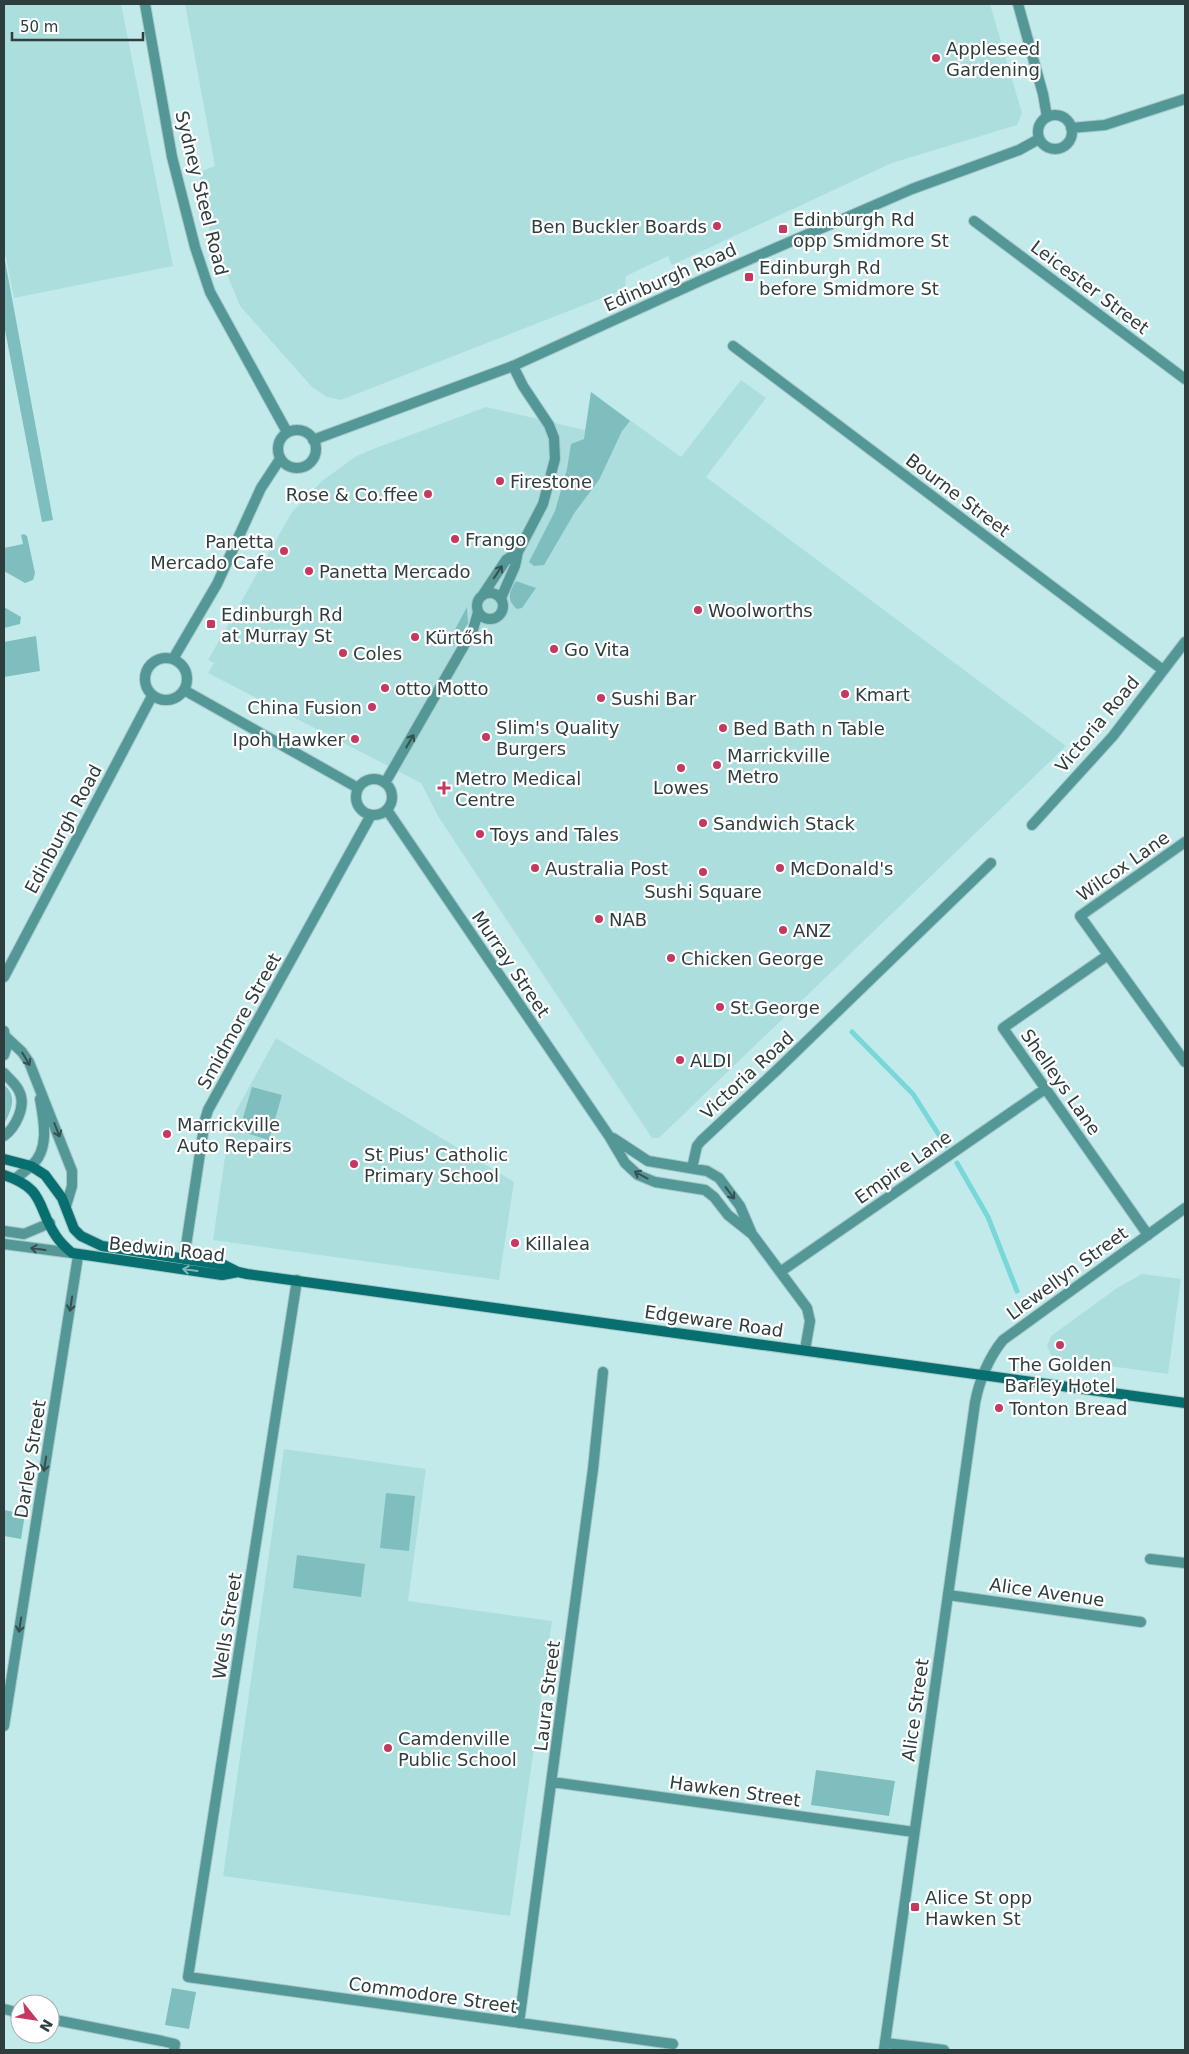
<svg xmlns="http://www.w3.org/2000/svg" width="1189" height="2054" font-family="'DejaVu Sans',sans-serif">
  <rect width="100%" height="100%" fill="#c3eaea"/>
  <path fill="#addede" d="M4,4H121L173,266L14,298L4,248Z
    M185,4H990L1022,113L1017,125L892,163L672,265L668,256L626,276L625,289L341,400L327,397L312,387L240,306L210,233L199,172L215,166Z
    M741,380L766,398L706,477L1066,746L659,1138H652L490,895L438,816L421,783L208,673L214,663L208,660L292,512L322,481L355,457L373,449L486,407L585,430L591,392L681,457Z
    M276,1038L514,1182L499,1280L213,1240L230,1122Z
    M1142,1274L1181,1279L1168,1374L1058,1359L1051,1355L1047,1346L1051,1336L1117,1288Z
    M284,1449L426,1469L408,1601L552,1621L510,1916L223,1876Z"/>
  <path fill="#7fbebf" d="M4,255L53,520L42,522L4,325Z
    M591,392L630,421L622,431L599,480L575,512L544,565L534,566L529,562L555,511L567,469L571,444L584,439Z
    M24,534L27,536L35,573L33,580L25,583L4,571V548L23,544L21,535Z
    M516,581L536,588L522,608L517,609C506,600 509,592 516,581Z
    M4,607L21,617L20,624L4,628Z
    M467,607L468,623L456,645L451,643L456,635L453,633Z
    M36,636L40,671L4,677V642Z
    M4,1085C18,1096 11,1111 4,1124Z
    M252,1087L282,1095L269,1140L239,1131Z
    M386,1493L415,1496L409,1551L380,1548Z
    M4,1510L25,1514L21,1539L4,1536Z
    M297,1555L365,1564L361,1597L293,1588Z
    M816,1770L895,1781L889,1816L811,1805Z
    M172,1988L196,1992L189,2029L165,2025Z"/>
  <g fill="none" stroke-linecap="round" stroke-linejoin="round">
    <path stroke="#78d7d8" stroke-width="5" d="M852,1032L913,1094L946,1146
      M957,1163L988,1217L1017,1291"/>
    <g stroke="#a5c7c7" stroke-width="12">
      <path id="minor" d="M145,4L172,157L195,247L210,292L287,432
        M1018,4L1043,94L1047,117
        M974,221L1185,379
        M733,346L1163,670
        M477 606a13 13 0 1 1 26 0a13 13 0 1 1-26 0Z
        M482,596L506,560L518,552
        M501,598L515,566L518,552L543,504L555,459L554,438L549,425L523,386L513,366
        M184,690L358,788
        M356 797a18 18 0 1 1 36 0a18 18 0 1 1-36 0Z
        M385,783L473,630L478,612
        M387,810L609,1136L625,1163L638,1175L655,1182L705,1190L714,1197L728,1215L752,1234
        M1032,825L1113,736L1185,642
        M1185,842L1080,916L1185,1062
        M1108,955L1003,1028L1148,1235
        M613,1138L648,1161L707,1171L719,1178L740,1206L752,1234L807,1308L810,1321L805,1350
        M692,1168L697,1146L701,1141L778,1069L991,863
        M15,1179L31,1166
        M4,1231L24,1234L50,1223
        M4,1244L72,1253
        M184,1259L205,1120L208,1110L371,815
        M780,1272L1045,1089
        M297,1280L188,1977L673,2044
        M1150,1559L1185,1563
        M948,1595L1141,1622
        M4,1726L78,1256
        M552,1782L914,1832
        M4,2009L20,2013
        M50,2019L162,2041L175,2044L174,2050
        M519,2023L593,1469L603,1372
        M885,2043L944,2050"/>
    </g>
    <g stroke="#a5c7c7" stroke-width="12">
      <path id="tertiary" d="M1038 132a17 17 0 1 1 34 0a17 17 0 1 1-34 0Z
        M1071,128L1105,125L1185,99
        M278 449a19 19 0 1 1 38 0a19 19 0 1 1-38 0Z
        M313,440L513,366L702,280L912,189L1019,150L1039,139
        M145 679a21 21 0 1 1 42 0a21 21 0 1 1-42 0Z
        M173,659L217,584L261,488L280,459
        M4,977L152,696
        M4,1031L7,1046L4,1055
        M7,1038L22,1052L29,1062L72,1171V1186L66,1206
        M4,1073C9,1079 16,1084 19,1091C27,1106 15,1128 4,1136
        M31,1166C50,1150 44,1121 40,1099
        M884,2050L975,1403C979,1381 989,1357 1003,1340L1185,1208"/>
    </g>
    <g stroke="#a5c7c7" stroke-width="12">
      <path id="secondary" d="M4,1159L31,1166L45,1175L62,1198L74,1229L81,1236L102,1246L224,1265L238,1272L247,1274L1185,1403
        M4,1175C46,1189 36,1206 56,1236C60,1242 66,1248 72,1253L222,1275L238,1272"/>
    </g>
    <use href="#minor" stroke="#549797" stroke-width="10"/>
    <use href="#tertiary" stroke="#549797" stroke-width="10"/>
    <use href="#secondary" stroke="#076f70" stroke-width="10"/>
  </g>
  <defs><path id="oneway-shaft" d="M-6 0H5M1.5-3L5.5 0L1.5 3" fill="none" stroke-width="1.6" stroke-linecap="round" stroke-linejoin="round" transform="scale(1.25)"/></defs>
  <g stroke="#364f4f">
    <use href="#oneway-shaft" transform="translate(498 572) rotate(-56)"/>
    <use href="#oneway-shaft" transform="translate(410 741) rotate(-60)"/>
    <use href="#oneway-shaft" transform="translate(26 1059) rotate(59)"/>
    <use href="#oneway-shaft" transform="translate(57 1130) rotate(69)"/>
    <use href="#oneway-shaft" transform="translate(641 1175) rotate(-152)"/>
    <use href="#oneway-shaft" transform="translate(730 1193) rotate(53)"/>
    <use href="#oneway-shaft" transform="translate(38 1249) rotate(-172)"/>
    <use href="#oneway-shaft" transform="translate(71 1304) rotate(99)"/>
    <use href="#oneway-shaft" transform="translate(45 1464) rotate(99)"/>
    <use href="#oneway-shaft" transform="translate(20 1625) rotate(99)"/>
  </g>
  <use stroke="#83b7b8" href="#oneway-shaft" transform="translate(190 1270) rotate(-172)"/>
  <g fill="#c63860" stroke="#fff" stroke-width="2">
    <circle cx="936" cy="58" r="5"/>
    <circle cx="717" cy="226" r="5"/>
    <rect x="778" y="224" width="10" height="10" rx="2.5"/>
    <rect x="744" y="272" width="10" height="10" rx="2.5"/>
    <circle cx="500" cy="481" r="5"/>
    <circle cx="428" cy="494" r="5"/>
    <circle cx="455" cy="539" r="5"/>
    <circle cx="284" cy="551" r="5"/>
    <circle cx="309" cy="571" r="5"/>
    <circle cx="698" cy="610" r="5"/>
    <rect x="206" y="619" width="10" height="10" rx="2.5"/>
    <circle cx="415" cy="637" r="5"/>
    <circle cx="554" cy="649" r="5"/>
    <circle cx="343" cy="653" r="5"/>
    <circle cx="385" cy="688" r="5"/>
    <circle cx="845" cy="694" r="5"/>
    <circle cx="601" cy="698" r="5"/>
    <circle cx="372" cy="707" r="5"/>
    <circle cx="723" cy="728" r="5"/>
    <circle cx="486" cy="737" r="5"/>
    <circle cx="355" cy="739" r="5"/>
    <circle cx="717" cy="765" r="5"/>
    <circle cx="681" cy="768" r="5"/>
    <path d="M441.5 780.5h5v5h5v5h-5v5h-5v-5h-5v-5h5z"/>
    <circle cx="703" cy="823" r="5"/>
    <circle cx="480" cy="834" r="5"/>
    <circle cx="535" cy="868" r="5"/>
    <circle cx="780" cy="868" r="5"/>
    <circle cx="703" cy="872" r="5"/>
    <circle cx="599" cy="919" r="5"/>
    <circle cx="783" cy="930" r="5"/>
    <circle cx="671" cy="958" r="5"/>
    <circle cx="720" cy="1007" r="5"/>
    <circle cx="680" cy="1060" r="5"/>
    <circle cx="167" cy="1134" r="5"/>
    <circle cx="354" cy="1164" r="5"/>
    <circle cx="515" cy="1243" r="5"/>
    <circle cx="1060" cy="1345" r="5"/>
    <circle cx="999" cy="1408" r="5"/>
    <circle cx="388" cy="1748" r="5"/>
    <rect x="910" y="1902" width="10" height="10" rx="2.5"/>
  </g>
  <g text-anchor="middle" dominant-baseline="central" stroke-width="4.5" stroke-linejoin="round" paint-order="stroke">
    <g font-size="18" fill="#2e3d3d" stroke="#fff" text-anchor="start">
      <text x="946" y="48">Appleseed<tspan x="946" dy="21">Gardening</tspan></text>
      <text x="793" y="219">Edinburgh Rd<tspan x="793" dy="21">opp Smidmore St</tspan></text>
      <text x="707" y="226" text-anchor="end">Ben Buckler Boards</text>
      <text x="759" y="267">Edinburgh Rd<tspan x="759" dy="21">before Smidmore St</tspan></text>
      <text x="510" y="481">Firestone</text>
      <text x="418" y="494" text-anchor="end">Rose &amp; Co.ffee</text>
      <text x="465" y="539">Frango</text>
      <text x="274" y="541" text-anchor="end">Panetta<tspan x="274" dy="21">Mercado Cafe</tspan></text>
      <text x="319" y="571">Panetta Mercado</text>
      <text x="708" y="610">Woolworths</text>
      <text x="221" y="614">Edinburgh Rd<tspan x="221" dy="21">at Murray St</tspan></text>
      <text x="425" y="637">Kürtősh</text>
      <text x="564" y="649">Go Vita</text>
      <text x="353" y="653">Coles</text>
      <text x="395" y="688">otto Motto</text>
      <text x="855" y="694">Kmart</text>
      <text x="611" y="698">Sushi Bar</text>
      <text x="362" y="707" text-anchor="end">China Fusion</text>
      <text x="496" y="727">Slim's Quality<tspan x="496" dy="21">Burgers</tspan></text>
      <text x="733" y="728">Bed Bath n Table</text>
      <text x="345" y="739" text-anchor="end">Ipoh Hawker</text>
      <text x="727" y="755">Marrickville<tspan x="727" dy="21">Metro</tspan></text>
      <text x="455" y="778">Metro Medical<tspan x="455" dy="21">Centre</tspan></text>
      <text x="681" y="787" text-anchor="middle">Lowes</text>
      <text x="713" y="823">Sandwich Stack</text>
      <text x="490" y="834">Toys and Tales</text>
      <text x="545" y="868">Australia Post</text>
      <text x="790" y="868">McDonald's</text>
      <text x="703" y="891" text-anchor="middle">Sushi Square</text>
      <text x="609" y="919">NAB</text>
      <text x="793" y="930">ANZ</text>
      <text x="681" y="958">Chicken George</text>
      <text x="730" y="1007">St.George</text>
      <text x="690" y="1060">ALDI</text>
      <text x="177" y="1124">Marrickville<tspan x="177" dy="21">Auto Repairs</tspan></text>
      <text x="364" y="1154">St Pius' Catholic<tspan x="364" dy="21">Primary School</tspan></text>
      <text x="525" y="1243">Killalea</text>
      <text x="1060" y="1364" text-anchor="middle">The Golden<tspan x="1060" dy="21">Barley Hotel</tspan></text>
      <text x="1009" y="1408">Tonton Bread</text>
      <text x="398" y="1738">Camdenville<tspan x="398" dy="21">Public School</tspan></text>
      <text x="925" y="1897">Alice St opp<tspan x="925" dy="21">Hawken St</tspan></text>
    </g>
    <g font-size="18" fill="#2e3d3d" stroke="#fff">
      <text transform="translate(202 193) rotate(76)">Sydney Steel Road</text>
      <text transform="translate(670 277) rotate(-24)">Edinburgh Road</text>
      <text transform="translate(1090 287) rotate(37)">Leicester Street</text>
      <text transform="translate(958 495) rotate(37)">Bourne Street</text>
      <text transform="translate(1097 724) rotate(-50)">Victoria Road</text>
      <text transform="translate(63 829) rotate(-62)">Edinburgh Road</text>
      <text transform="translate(1123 866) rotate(-35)">Wilcox Lane</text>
      <text transform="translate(511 964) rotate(56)">Murray Street</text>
      <text transform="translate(239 1021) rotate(-61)">Smidmore Street</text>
      <text transform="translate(747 1075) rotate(-43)">Victoria Road</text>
      <text transform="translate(1061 1082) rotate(55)">Shelleys Lane</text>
      <text transform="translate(903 1167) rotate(-35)">Empire Lane</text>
      <text transform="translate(167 1249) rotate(6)">Bedwin Road</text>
      <text transform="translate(1067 1273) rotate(-36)">Llewellyn Street</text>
      <text transform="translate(714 1321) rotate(8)">Edgeware Road</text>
      <text transform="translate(30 1459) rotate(-81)">Darley Street</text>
      <text transform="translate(1047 1592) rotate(8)">Alice Avenue</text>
      <text transform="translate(227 1626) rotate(-81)">Wells Street</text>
      <text transform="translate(547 1696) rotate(-83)">Laura Street</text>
      <text transform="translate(915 1710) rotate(-82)">Alice Street</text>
      <text transform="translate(735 1791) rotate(8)">Hawken Street</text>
      <text transform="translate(433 1995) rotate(8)">Commodore Street</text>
    </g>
  </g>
  <rect width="1189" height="2054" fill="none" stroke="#2e3d3d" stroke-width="10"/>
  <g transform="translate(35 2019) rotate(120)"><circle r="24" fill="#ffffff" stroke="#abb1b1"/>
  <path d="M0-4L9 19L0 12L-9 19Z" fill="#c63860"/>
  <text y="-8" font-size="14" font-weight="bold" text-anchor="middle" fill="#2e3d3d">N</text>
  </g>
  <path d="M12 32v8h131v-8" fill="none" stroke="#2e3d3d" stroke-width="2.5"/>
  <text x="20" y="32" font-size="15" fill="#2e3d3d" stroke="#ffffff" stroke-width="4" paint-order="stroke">50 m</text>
</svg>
